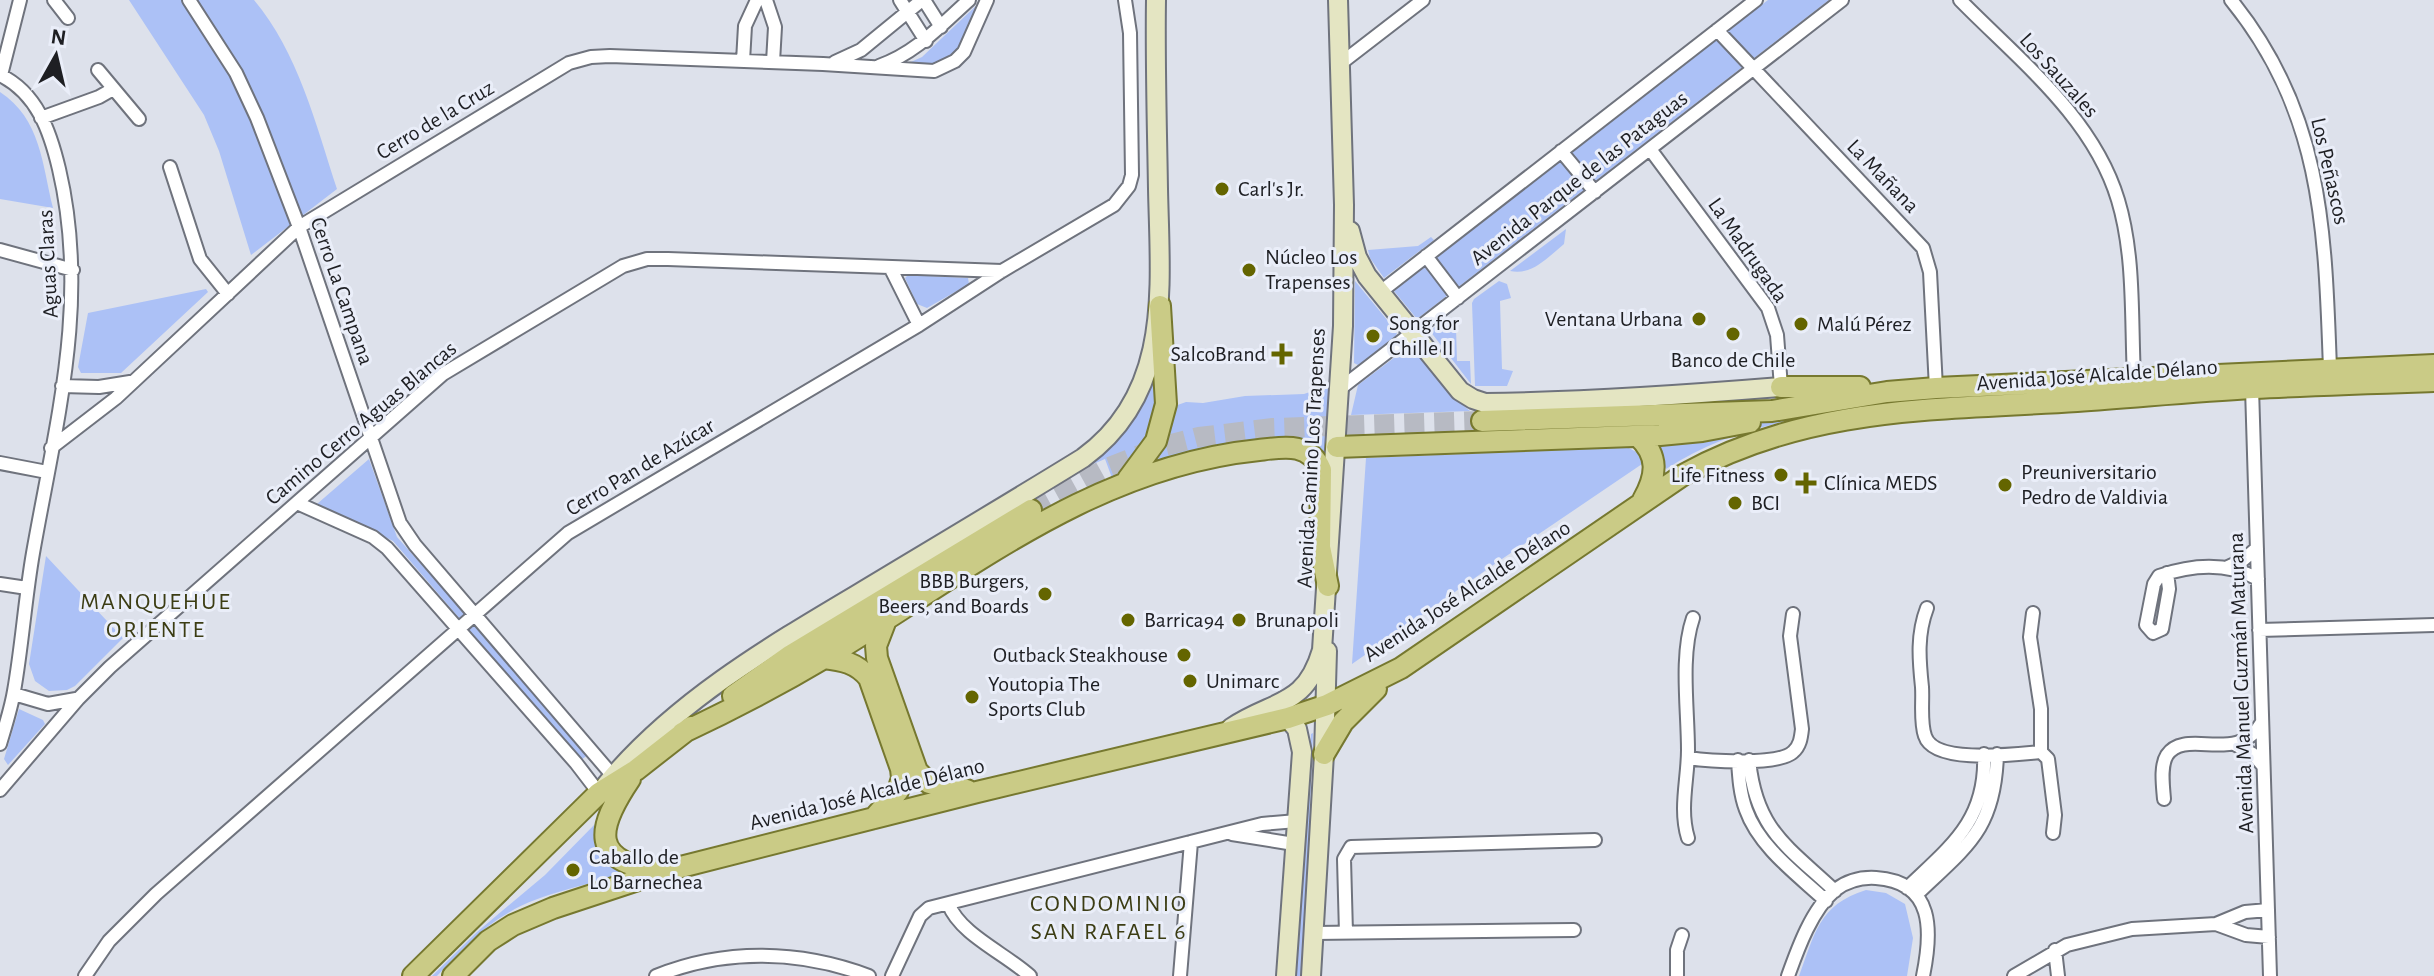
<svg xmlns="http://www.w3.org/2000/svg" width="2434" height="976" font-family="'Alegreya Sans',sans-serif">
  <rect width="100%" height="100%" fill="#dde1eb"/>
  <path fill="#acc1f6" d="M129,0H254C298,52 316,125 337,189L251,255L219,151L204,115Z
    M1768,0H1829L1417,319L1394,291Z
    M980,2L970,31L952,60L927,69L902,66L922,57Z
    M0,92C41,119 42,164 53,208L0,199Z
    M1566,229L1564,244C1548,257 1532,276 1510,271Z
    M1431,237L1434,240L1384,278L1370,258L1368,250L1418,246Z
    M908,275L968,278L969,284L927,308L917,304L905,278Z
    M1355,281L1397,332L1396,336L1360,366L1354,363Z
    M1499,281L1507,284L1511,298L1500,301L1502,369L1513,371L1507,386H1475L1472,303L1474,299Z
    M206,289L208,292L121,373H81L78,367L88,313Z
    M1441,322H1447L1456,328L1457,361H1470L1471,384L1430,331Z
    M1411,347L1451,395L1470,411L1351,415L1358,385L1407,348Z
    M1159,376L1155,430L1128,468L1112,478L1105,459L1084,468C1114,441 1137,416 1153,379Z
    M1330,385L1326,450L1323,456L1148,466L1172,407L1186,402L1203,403L1245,396L1304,394Z
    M2128,390C2043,394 1958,396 1873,407C1799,417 1729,428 1666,469L1652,440L1718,433L1764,420L1913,398Z
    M1627,447L1642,455L1645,462L1499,561L1352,664L1366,458Z
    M369,459L397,537L589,754L581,760L393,541L317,504Z
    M46,556L123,638L75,686L67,690L49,691L35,681L29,664Z
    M19,709L43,720L45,724L8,765L4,759Z
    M1313,733L1310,810L1313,831L1303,976H1295L1311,734Z
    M596,823H599L626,871C588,887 544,891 508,913C480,929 459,953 437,976H432L477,932L545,875Z
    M1866,890L1886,893L1905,904L1913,938L1907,976H1799C1815,934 1818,905 1866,890Z"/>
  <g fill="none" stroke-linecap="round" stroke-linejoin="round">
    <path stroke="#b7bac3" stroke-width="20" stroke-dasharray="20 10" stroke-linecap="butt" d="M1031,510L1107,468L1160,447L1199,437L1273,428L1482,421"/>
    <g stroke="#6f737d" stroke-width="16">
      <path id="street" d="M54,0L68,18
        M189,0L236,73L257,118L299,227L400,523L415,545L613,776
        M766,0L775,27L773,62
        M900,0L926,41
        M924,0L941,27
        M1960,0C2019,60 2093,117 2118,200C2135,256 2131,319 2134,377
        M2231,0C2323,113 2325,231 2330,369
        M1717,30L1923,248L1930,272L1936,388
        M743,61L745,26L757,0
        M835,62L861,50L922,0
        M1340,64L1423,0
        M879,66C916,53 940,26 969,0
        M98,70L139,119
        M0,75C37,93 50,131 59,169C90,301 56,422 33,553C25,599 22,646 14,691C11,709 5,727 0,744
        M1,75L20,0
        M41,118L99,97L113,89
        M1650,149L1768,308L1777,335L1781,387
        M1561,151L1595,192
        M170,167L200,259L228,294
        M0,250L73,270
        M1426,256L1458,298
        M890,267L919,325
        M1379,293L1756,0
        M62,386L99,387L130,382
        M1341,388L1842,0
        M2252,388L2270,976
        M51,448L116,398L299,227L569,63L591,57L610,56L823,64L934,71L955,61L964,52L987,0
        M0,463L47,472
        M297,503L373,537L387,548L576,763L599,793
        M2228,567L2243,560L2257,548
        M2167,573L2169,589L2162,629L2153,633L2146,625L2154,584L2159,576C2191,565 2227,562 2258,579
        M0,584L27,588
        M1927,608C1917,634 1919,659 1922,687C1923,702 1920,722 1925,736C1934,765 2017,754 2041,752
        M2033,613L2030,637L2041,709V752L2048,759L2055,815L2053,833
        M2259,630L2434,625
        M14,694L48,704L76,699
        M2234,744L2253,754L2263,766
        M1688,758C1708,761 1778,766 1793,752C1800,746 1801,738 1802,729L1790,636L1793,614
        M1738,760C1739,777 1740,794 1746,810C1759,847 1798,875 1826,901
        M1749,760C1756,830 1787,846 1835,891
        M0,790L78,699L110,667L443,374L623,266L647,259H668L1002,271
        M2164,799C2163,786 2160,766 2167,755C2186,727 2238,766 2262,722
        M1232,834L1294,844
        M1688,838C1679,809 1688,779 1688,750C1688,709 1680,656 1693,618
        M1907,888C1951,846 1987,820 1984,754
        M1916,895C1967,846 1995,830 1997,754
        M949,905C960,934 1006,954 1030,976
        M2216,924L2245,912L2268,910
        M1314,933L1574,930
        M1346,933L1344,859L1351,847L1595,840
        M2055,950L2058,976
        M85,976L109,941L156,894L568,533L919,325L1002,271L1114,205L1129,186L1132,175L1130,33L1125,0
        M656,976C725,948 800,950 869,976
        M892,976L920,916L929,908L1262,824L1297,821
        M1180,976L1191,842
        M1677,976V950L1682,935
        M1788,976C1798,948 1812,909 1835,890C1847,881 1861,877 1876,878C1935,882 1932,932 1923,976
        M2014,976L2067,945L2132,929L2216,924L2246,935L2269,937"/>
    </g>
    <g stroke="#6f737d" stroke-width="22">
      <path id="secondary" d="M1350,231L1357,257L1367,276L1460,391L1473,399L1485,403C1584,402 1683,395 1781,387
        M1231,728C1274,699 1305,708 1322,650L1343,326L1344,205L1338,0
        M606,785C674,702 772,645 863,591C936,547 1010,503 1083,458C1173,393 1160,287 1158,189C1157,126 1155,63 1156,0
        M1286,976L1302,752L1297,729L1288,718
        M1311,976L1324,754L1327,651"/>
    </g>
    <g stroke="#76782f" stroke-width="24">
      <path id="primary" d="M1781,387H1860
        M1482,421L1772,411L1887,392L1936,388L2434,365
        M1638,436C1659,456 1657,475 1643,500
        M1337,447L1660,435L1702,431L1750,422
        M1128,479L1156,441L1166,404L1160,306
        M886,620L876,646L877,658L917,771L929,783L967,790
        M824,658C842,660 857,663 869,678L901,769L902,778L898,791L874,818
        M733,696L791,655L1031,510
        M682,733C731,710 779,685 826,657C966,573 1091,467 1259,450C1284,447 1310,442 1321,470L1320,547L1328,586
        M1324,754L1343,722L1376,689
        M630,779C597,828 588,862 661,871
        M413,976L599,793L636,770L691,727
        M453,976L488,941L513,925L553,908L665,871L977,792L1288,718L1327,705L1401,668L1683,475C1810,405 1938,410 2077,401C2136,397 2194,391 2253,388C2313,385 2374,383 2434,381"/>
    </g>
    <use href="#street" stroke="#fff" stroke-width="12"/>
    <use href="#secondary" stroke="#e4e5c2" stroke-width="18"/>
    <use href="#primary" stroke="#cacb86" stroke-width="20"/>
  </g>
  <g fill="#646500" stroke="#eaeef9" stroke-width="3">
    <circle cx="1222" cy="189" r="8"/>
    <circle cx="1249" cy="270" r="8"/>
    <circle cx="1699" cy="319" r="8"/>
    <circle cx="1801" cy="324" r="8"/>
    <circle cx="1733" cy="334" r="8"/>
    <circle cx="1373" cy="336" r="8"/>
    <path d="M1278 342h8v8h8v8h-8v8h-8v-8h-8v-8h8z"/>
    <circle cx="1781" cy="475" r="8"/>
    <path d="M1802 471h8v8h8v8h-8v8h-8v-8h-8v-8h8z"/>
    <circle cx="2005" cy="485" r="8"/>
    <circle cx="1735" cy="503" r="8"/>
    <circle cx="1045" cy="594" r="8"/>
    <circle cx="1128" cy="620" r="8"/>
    <circle cx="1239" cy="620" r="8"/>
    <circle cx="1184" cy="655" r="8"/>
    <circle cx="1190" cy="681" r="8"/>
    <circle cx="972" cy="697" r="8"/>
    <circle cx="573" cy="870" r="8"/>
  </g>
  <g text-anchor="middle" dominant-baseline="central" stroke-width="6" stroke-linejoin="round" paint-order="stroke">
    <g font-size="22" fill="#1e1f23" stroke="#eaeef9">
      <text transform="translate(2059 75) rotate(48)">Los Sauzales</text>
      <text transform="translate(435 120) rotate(-31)">Cerro de la Cruz</text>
      <text transform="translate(2330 171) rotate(77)">Los Peñascos</text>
      <text transform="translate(1883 176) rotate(46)">La Mañana</text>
      <text transform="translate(1579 178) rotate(-38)">Avenida Parque de las Pataguas</text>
      <text transform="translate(1748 250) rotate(55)">La Madrugada</text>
      <text transform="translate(48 264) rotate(-93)">Aguas Claras</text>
      <text transform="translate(342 291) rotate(71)">Cerro La Campana</text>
      <text transform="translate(2097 375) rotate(-4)">Avenida José Alcalde Délano</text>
      <text transform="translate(361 423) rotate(-40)">Camino Cerro Aguas Blancas</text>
      <text transform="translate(1311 458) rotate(-87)">Avenida Camino Los Trapenses</text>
      <text transform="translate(640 467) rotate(-31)">Cerro Pan de Azúcar</text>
      <text transform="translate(1467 591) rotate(-33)">Avenida José Alcalde Délano</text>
      <text transform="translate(2241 683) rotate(-92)">Avenida Manuel Guzmán Maturana</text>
      <text transform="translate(867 794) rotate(-14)">Avenida José Alcalde Délano</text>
    </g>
    <g font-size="22" fill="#1e1f23" stroke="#eaeef9" text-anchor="start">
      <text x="1238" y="189">Carl's Jr.</text>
      <text x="1265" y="257">Núcleo Los<tspan x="1265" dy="25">Trapenses</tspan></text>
      <text x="1683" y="319" text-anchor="end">Ventana Urbana</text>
      <text x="1389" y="323">Song for<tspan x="1389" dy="25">Chille II</tspan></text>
      <text x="1817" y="324">Malú Pérez</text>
      <text x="1266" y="354" text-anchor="end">SalcoBrand</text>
      <text x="1733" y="360" text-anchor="middle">Banco de Chile</text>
      <text x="2021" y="472">Preuniversitario<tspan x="2021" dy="25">Pedro de Valdivia</tspan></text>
      <text x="1765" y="475" text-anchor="end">Life Fitness</text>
      <text x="1824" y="483">Clínica MEDS</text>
      <text x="1751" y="503">BCI</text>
      <text x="1029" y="581" text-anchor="end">BBB Burgers,<tspan x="1029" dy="25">Beers, and Boards</tspan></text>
      <text x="1144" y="620">Barrica94</text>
      <text x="1255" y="620">Brunapoli</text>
      <text x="1168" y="655" text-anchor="end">Outback Steakhouse</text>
      <text x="1206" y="681">Unimarc</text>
      <text x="988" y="684">Youtopia The<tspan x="988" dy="25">Sports Club</tspan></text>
      <text x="589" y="857">Caballo de<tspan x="589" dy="25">Lo Barnechea</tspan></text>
    </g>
    <g font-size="24" letter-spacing="2" fill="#3c3d14" stroke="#eaeef9">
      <text x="156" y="602">MANQUEHUE<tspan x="156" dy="28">ORIENTE</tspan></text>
      <text x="1109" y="904">CONDOMINIO<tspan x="1109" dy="28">SAN RAFAEL 6</tspan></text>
    </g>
  </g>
  <g transform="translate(56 56) rotate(8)" stroke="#eaeef9" stroke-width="6" paint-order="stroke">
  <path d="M0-6L14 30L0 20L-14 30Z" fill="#1e1f23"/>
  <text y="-12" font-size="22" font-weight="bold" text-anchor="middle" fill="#1e1f23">N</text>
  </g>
</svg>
